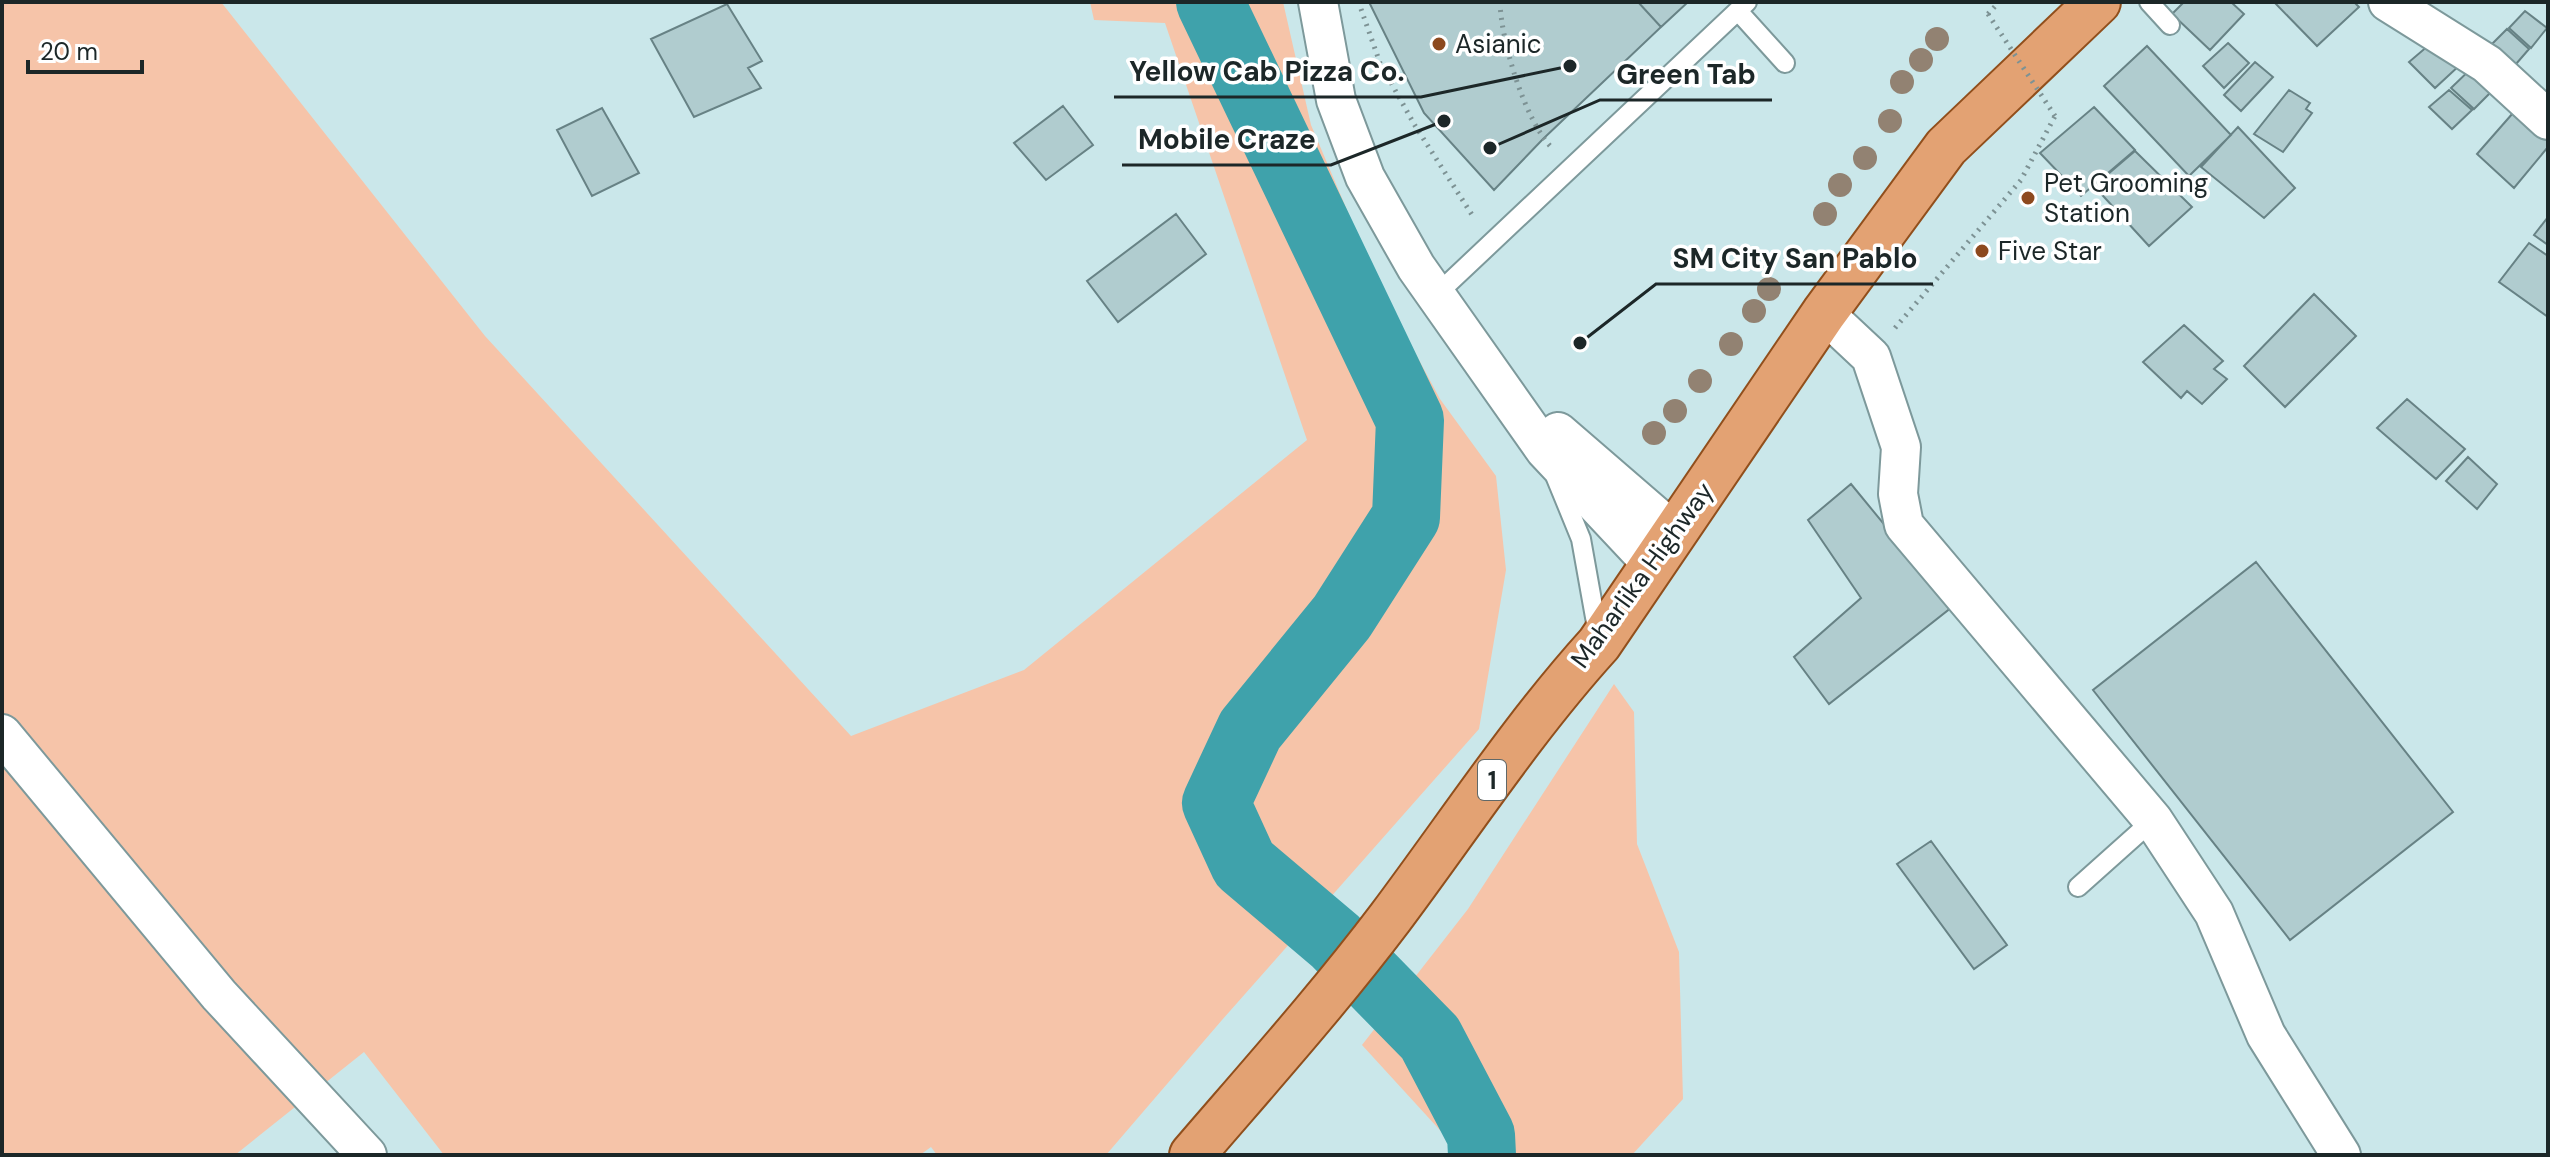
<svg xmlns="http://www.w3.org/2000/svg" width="2550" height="1157" font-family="'DM Sans',sans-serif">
  <rect width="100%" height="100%" fill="#cae7ea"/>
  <path fill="#f6c4a9" d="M2,2H221L485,336L851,736L1024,670L1307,440L1165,23L1094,20L1090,2H1283L1311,125L1380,288L1440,399L1496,476L1506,570L1479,729L1222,1020L1106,1155H937L931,1147L920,1155H444L364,1052L235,1155H2Z
    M1614,684L1634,712L1637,844L1679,952L1683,1099L1632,1155H1451L1448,1139L1362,1045L1468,909Z"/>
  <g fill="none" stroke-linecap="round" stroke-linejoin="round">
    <path stroke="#3fa2ab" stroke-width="68" d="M1210,2L1410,420L1406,517L1342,617L1250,730L1216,803L1244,864L1335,941L1430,1038L1481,1135L1482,1155"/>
  </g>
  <path fill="#b0cccf" stroke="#678285" stroke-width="2" d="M1369,2H1638L1661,27L1543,139L1494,190L1424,113Z
    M1638,2H1688L1661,27Z
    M2184,2H2231L2244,14L2210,50L2172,14Z
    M2274,2H2354L2359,7L2317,46Z
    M727,4L762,61L748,68L761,88L694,117L651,39Z
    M2525,11L2547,28L2531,48L2509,28Z
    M2507,29L2529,49L2516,64L2492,44Z
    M2436,39L2461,64L2435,88L2409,62Z
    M2228,43L2249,63L2224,88L2203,66Z
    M2147,46L2231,135L2189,176L2104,86Z
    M2255,62L2273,77L2241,111L2224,95Z
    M2478,62L2501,82L2474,109L2451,88Z
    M2289,90L2310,103L2306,109L2312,113L2283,152L2254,134Z
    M2449,90L2472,110L2452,129L2429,107Z
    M1063,106L1093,145L1046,180L1014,143Z
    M2094,107L2135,150L2081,196L2040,153Z
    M602,108L639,173L592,196L557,130Z
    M2513,113L2548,141V147L2514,188L2477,154Z
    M2238,127L2295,188L2264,218L2201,167Z
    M2135,151L2192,207L2149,246L2094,186Z
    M1176,214L1206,254L1118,322L1087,281Z
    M2548,217V245L2534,235Z
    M2529,243L2548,256V317L2499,282Z
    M2314,294L2356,336L2285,407L2244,366Z
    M2184,325L2223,361L2214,369L2227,379L2202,404L2187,391L2181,398L2143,362Z
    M2407,399L2465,449L2436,479L2377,428Z
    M2468,457L2497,484L2477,509L2446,481Z
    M1851,484L1952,607L1829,704L1794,657L1861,598L1808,520Z
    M2256,562L2453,812L2290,940L2093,690Z
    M1931,841L2007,945L1974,969L1897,864Z"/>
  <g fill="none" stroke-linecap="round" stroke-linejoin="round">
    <g stroke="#7d999b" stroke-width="22">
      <path id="service" d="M2149,2L2170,25
        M1738,11L1785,63
        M1436,295L1747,2
        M1556,478L1581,539L1598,634
        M2078,887L2153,820"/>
    </g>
    <g stroke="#7d999b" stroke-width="42">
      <path id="minor" d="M1318,2L1336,100L1365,177L1416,267L1545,450L1654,566
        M2388,2L2487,64L2548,120
        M1824,313L1871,357L1901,447L1898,494L1904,525L2153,820L2214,913L2266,1035L2341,1155
        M1558,432L1675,533
        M2,734L219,995L367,1155"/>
    </g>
    <g stroke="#914f1c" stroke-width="48">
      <path id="primary" d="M1192,1155C1259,1077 1328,1000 1390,918C1459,826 1522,729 1599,644L1824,313L1946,147L2098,2"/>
    </g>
    <path stroke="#7d9294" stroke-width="5" stroke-dasharray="2 6" stroke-linecap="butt" d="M1500,2C1501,41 1525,122 1553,149
      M1361,9L1380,63L1414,124L1474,218
      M1988,14L1999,2
      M1895,328L2021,180L2055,116"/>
    <use href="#service" stroke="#fff" stroke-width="18"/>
    <use href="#minor" stroke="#fff" stroke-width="38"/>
    <use href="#primary" stroke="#e3a273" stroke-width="44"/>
    <path stroke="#7d9294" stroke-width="5" stroke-dasharray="2 6" stroke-linecap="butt" d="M1988,14L2055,116"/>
  </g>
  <g fill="#928272">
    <circle cx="1937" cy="39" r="12"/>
    <circle cx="1921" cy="60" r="12"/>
    <circle cx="1902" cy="82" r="12"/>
    <circle cx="1890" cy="121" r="12"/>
    <circle cx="1865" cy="158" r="12"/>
    <circle cx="1840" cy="185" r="12"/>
    <circle cx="1825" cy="214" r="12"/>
    <circle cx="1769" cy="289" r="12"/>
    <circle cx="1754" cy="311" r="12"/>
    <circle cx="1731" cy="344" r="12"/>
    <circle cx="1700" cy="381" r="12"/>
    <circle cx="1675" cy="411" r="12"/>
    <circle cx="1654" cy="433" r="12"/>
  </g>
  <g fill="#8d491e" stroke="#fff" stroke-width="3">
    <circle cx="1439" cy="44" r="8"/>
    <circle cx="2028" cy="198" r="8"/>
    <circle cx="1982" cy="251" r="8"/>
  </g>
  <g text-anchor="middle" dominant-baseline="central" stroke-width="7" stroke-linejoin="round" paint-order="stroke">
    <rect fill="#fff" stroke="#606868" stroke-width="2" x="1478" y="760" width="28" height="40" rx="6"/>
    <g font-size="24" font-weight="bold" fill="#1c2728">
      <text x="1492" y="780">1</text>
    </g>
    <g font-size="26" fill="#1c2728" stroke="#fff" text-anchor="start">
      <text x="1455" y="44">Asianic</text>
      <text x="2044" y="183">Pet Grooming<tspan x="2044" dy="30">Station</tspan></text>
      <text x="1998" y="251">Five Star</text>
    </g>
    <g font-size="26" fill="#1c2728" stroke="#fff">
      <text transform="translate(1642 575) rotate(-54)">Maharlika Highway</text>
    </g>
  </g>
  <path fill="none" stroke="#1c2728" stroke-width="3" d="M1570 66L1421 97H1114M1490 148L1600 100H1772M1444 121L1331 165H1122M1580 343L1656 284H1933"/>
  <g fill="#1c2728" stroke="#fff" stroke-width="3">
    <circle cx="1570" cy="66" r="8"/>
    <circle cx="1490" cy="148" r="8"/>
    <circle cx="1444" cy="121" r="8"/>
    <circle cx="1580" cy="343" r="8"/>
  </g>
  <g font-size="28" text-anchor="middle" font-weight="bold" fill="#1c2728" stroke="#fff" stroke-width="7" stroke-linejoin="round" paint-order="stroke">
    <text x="1267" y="81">Yellow Cab Pizza Co.</text>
    <text x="1686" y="84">Green Tab</text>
    <text x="1227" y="149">Mobile Craze</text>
    <text x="1795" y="268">SM City San Pablo</text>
  </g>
  <rect width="2550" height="1157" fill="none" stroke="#1c2728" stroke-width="8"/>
  <path d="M28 60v12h114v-12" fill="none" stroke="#1c2728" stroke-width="4"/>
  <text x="40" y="60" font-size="24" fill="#1c2728" stroke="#ffffff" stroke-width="6" paint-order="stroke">20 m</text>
</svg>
